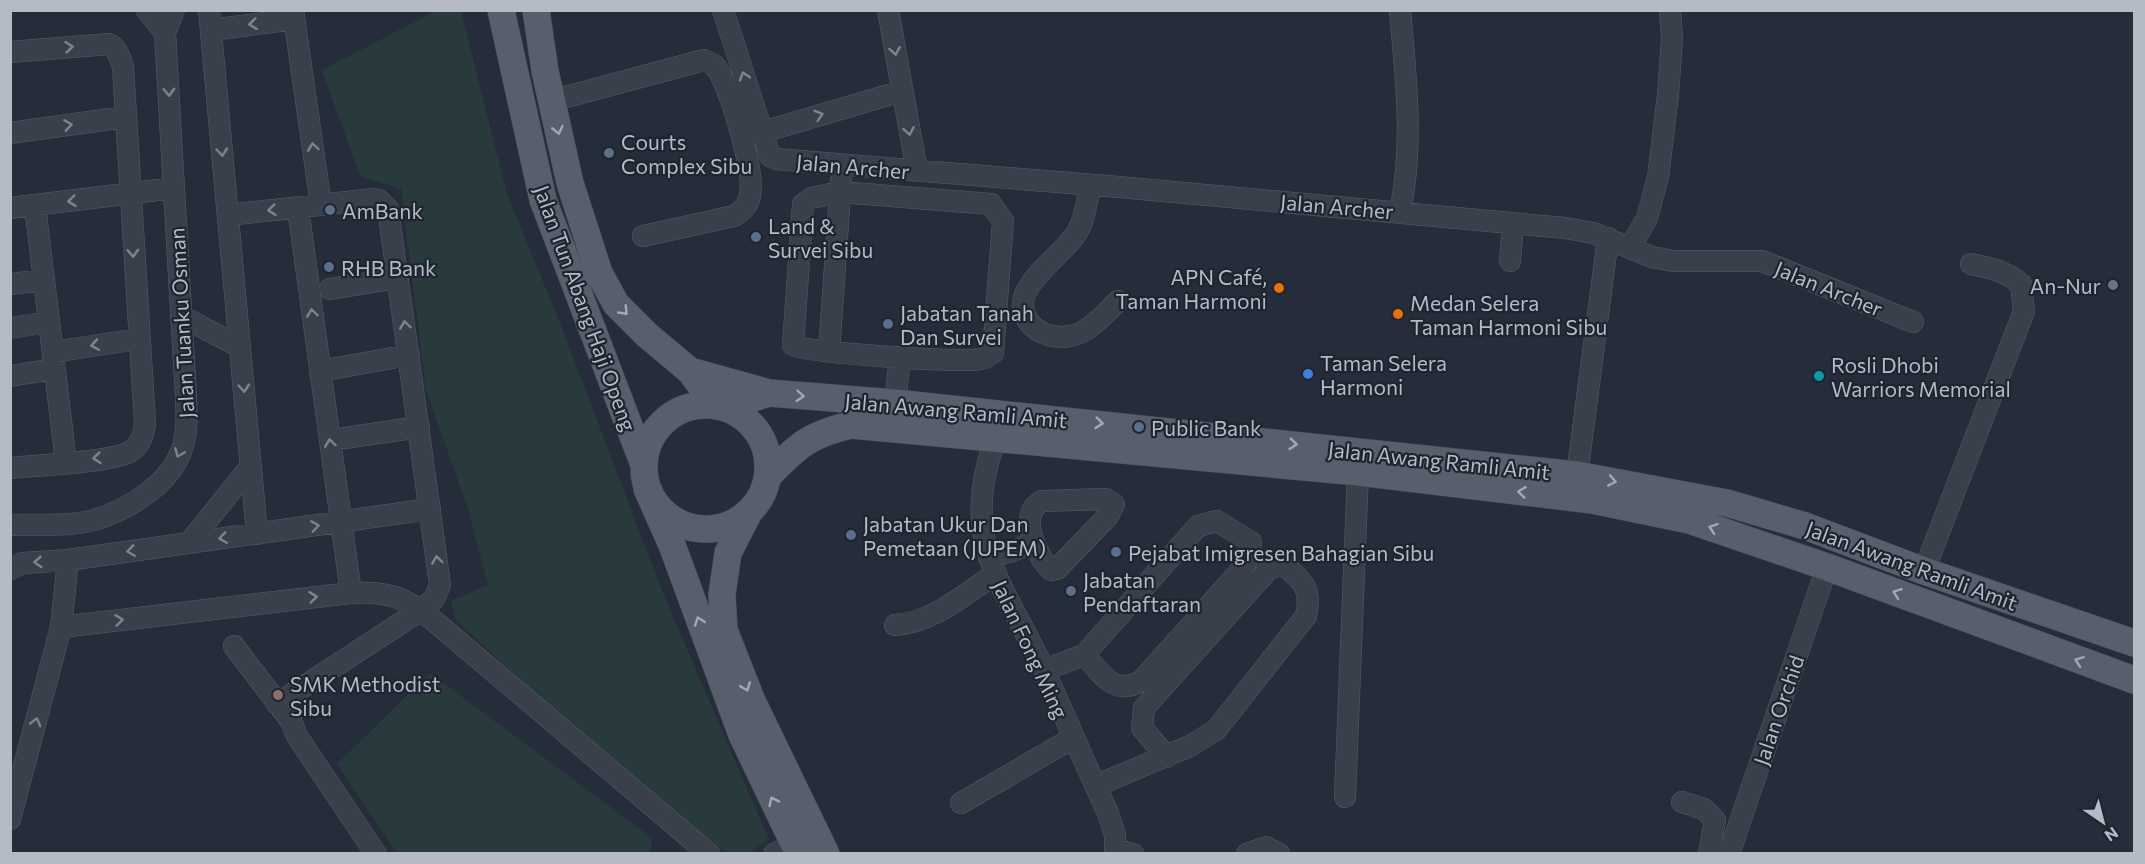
<svg xmlns="http://www.w3.org/2000/svg" width="2145" height="864" font-family="Commissioner,sans-serif">
  <rect width="100%" height="100%" fill="#262d3a"/>
  <path fill="#293a3c" d="M436,11H461L507,194L560,323L660,586L768,838C760,848 746,856 733,853C715,851 673,814 658,802C588,743 522,682 455,619L451,601L488,585L467,506L426,390L401,189L360,176L322,70Z
    M430,673L652,838L651,853H397L337,764Z"/>
  <g fill="none" stroke-linecap="round" stroke-linejoin="round">
    <g stroke="#555b66" stroke-width="22">
      <path id="minor" d="M147,10L165,33
        M209,10L257,534
        M293,10L321,205
        M723,10L770,156L776,159L1119,187L1565,228L1593,233L1652,257L1673,261H1762L1913,322
        M888,10L917,171
        M211,30L294,19
        M10,52L109,44C118,48 120,58 123,67L145,423C144,434 141,444 131,451C113,463 35,465 10,468
        M551,101L704,60L714,65L719,72C731,95 755,170 750,195C748,206 743,210 734,216L643,236
        M763,132L902,91
        M10,133L125,117
        M1090,185C1087,201 1085,220 1076,234C1063,254 1021,282 1023,306C1025,333 1057,343 1080,333C1094,327 1107,311 1118,301
        M840,192L991,204L1003,221L993,353C989,355 985,359 981,359C961,363 806,353 793,345L803,204L811,198Z
        M35,206L66,462
        M10,208L174,188
        M298,208L351,593
        M1400,212C1414,145 1406,78 1400,10
        M228,215L374,199L379,200L388,209L440,585L434,599L421,610L277,704
        M1631,246L1647,218L1658,177L1668,95L1672,39L1670,10
        M1510,261L1513,225
        M10,284L44,280
        M330,289L398,278
        M181,316L240,347
        M10,328L49,322
        M829,351L841,181
        M53,352L138,339
        M320,371L409,355
        M10,376L54,369
        M895,403L900,357
        M345,438L419,427
        M996,438C957,541 1004,583 1045,672C1066,719 1086,766 1108,813L1115,835V854
        M1577,475L1608,238
        M1106,499L1114,504L1108,516L1057,569L1051,570C1036,556 1017,513 1042,501Z
        M10,525C37,524 68,527 94,520C127,510 166,487 180,454C190,432 186,403 185,380L165,33L174,10
        M189,543L251,466
        M989,557L1013,551L1034,542
        M10,569L23,563L68,560L430,509
        M1924,571L2024,311L2021,284C2005,271 1991,268 1971,264
        M895,625C932,623 965,594 995,574
        M61,627L351,593C390,591 404,597 434,621L709,854
        M234,646L291,721L297,736L376,854
        M1044,670L1084,655L1198,526L1217,521L1251,542L1250,555L1240,571L1141,681C1114,697 1102,673 1084,655
        M1095,786L1190,746L1216,730L1306,616C1312,589 1304,581 1282,564L1268,570L1144,708L1142,728L1167,757
        M1345,797L1358,472
        M1682,802L1704,809L1715,820L1709,854
        M961,803L1073,738
        M10,819L61,627L68,560
        M1115,849L1133,854
        M774,854L794,844
        M1247,854L1266,847L1279,854
        M1729,854L1827,567"/>
    </g>
    <g stroke="#434954" stroke-width="28">
      <path id="major" d="M501,10L543,200L644,465
        M536,10L545,71L570,183L599,273L616,304L647,335L690,371L716,406
        M690,371L769,393
        M644 467a62 62 0 1 1 124 0a62 62 0 1 1-124 0Z
        M723,407L769,393L895,403L1577,475L1727,503L1805,526L1924,571L2134,643
        M768,476C797,446 810,434 851,425L1358,472L1592,500L1689,520L1827,567L2134,680
        M647,489L672,545L742,735L799,854
        M749,512L728,553L722,594L724,630L752,701L826,854"/>
    </g>
    <use href="#minor" stroke="#3a404b" stroke-width="21"/>
    <use href="#major" stroke="#585e6b" stroke-width="27"/>
  </g>
  <defs><path id="oneway-chevron" d="M-2-3.5L2.5 0L-2 3.5" fill="none" stroke-width="1.6" stroke-linecap="round" stroke-linejoin="round" transform="scale(1.5)"/></defs>
  <g stroke="#7e848f">
    <use href="#oneway-chevron" transform="translate(253 24) rotate(173)"/>
    <use href="#oneway-chevron" transform="translate(69 47) rotate(-5)"/>
    <use href="#oneway-chevron" transform="translate(895 51) rotate(80)"/>
    <use href="#oneway-chevron" transform="translate(744 76) rotate(-108)"/>
    <use href="#oneway-chevron" transform="translate(169 92) rotate(87)"/>
    <use href="#oneway-chevron" transform="translate(819 115) rotate(-17)"/>
    <use href="#oneway-chevron" transform="translate(68 125) rotate(-8)"/>
    <use href="#oneway-chevron" transform="translate(909 131) rotate(80)"/>
    <use href="#oneway-chevron" transform="translate(313 147) rotate(-98)"/>
    <use href="#oneway-chevron" transform="translate(222 152) rotate(85)"/>
    <use href="#oneway-chevron" transform="translate(72 201) rotate(174)"/>
    <use href="#oneway-chevron" transform="translate(272 210) rotate(174)"/>
    <use href="#oneway-chevron" transform="translate(133 253) rotate(87)"/>
    <use href="#oneway-chevron" transform="translate(312 313) rotate(-98)"/>
    <use href="#oneway-chevron" transform="translate(405 325) rotate(-98)"/>
    <use href="#oneway-chevron" transform="translate(95 345) rotate(171)"/>
    <use href="#oneway-chevron" transform="translate(244 388) rotate(85)"/>
    <use href="#oneway-chevron" transform="translate(330 443) rotate(-98)"/>
    <use href="#oneway-chevron" transform="translate(179 453) rotate(113)"/>
    <use href="#oneway-chevron" transform="translate(97 458) rotate(174)"/>
    <use href="#oneway-chevron" transform="translate(315 526) rotate(-8)"/>
    <use href="#oneway-chevron" transform="translate(223 538) rotate(172)"/>
    <use href="#oneway-chevron" transform="translate(131 551) rotate(172)"/>
    <use href="#oneway-chevron" transform="translate(437 560) rotate(-98)"/>
    <use href="#oneway-chevron" transform="translate(38 562) rotate(176)"/>
    <use href="#oneway-chevron" transform="translate(313 597) rotate(-7)"/>
    <use href="#oneway-chevron" transform="translate(119 620) rotate(-7)"/>
    <use href="#oneway-chevron" transform="translate(36 722) rotate(-75)"/>
  </g>
  <g stroke="#a2a8b4">
    <use href="#oneway-chevron" transform="translate(558 130) rotate(77)"/>
    <use href="#oneway-chevron" transform="translate(624 311) rotate(46)"/>
    <use href="#oneway-chevron" transform="translate(800 396) rotate(5)"/>
    <use href="#oneway-chevron" transform="translate(1099 423) rotate(6)"/>
    <use href="#oneway-chevron" transform="translate(1293 444) rotate(6)"/>
    <use href="#oneway-chevron" transform="translate(1612 481) rotate(11)"/>
    <use href="#oneway-chevron" transform="translate(1522 492) rotate(-173)"/>
    <use href="#oneway-chevron" transform="translate(1713 528) rotate(-161)"/>
    <use href="#oneway-chevron" transform="translate(1897 593) rotate(-160)"/>
    <use href="#oneway-chevron" transform="translate(699 621) rotate(-110)"/>
    <use href="#oneway-chevron" transform="translate(2079 661) rotate(-160)"/>
    <use href="#oneway-chevron" transform="translate(746 687) rotate(69)"/>
    <use href="#oneway-chevron" transform="translate(773 801) rotate(-116)"/>
  </g>
  <g fill="#5c6f8a" stroke="#1f2530" stroke-width="2">
    <circle cx="609" cy="153" r="6"/>
    <circle cx="330" cy="210" r="6"/>
    <circle cx="756" cy="237" r="6"/>
    <circle cx="329" cy="267" r="6"/>
    <circle cx="888" cy="324" r="6"/>
    <circle cx="1139" cy="427" r="6"/>
    <circle cx="851" cy="535" r="6"/>
    <circle cx="1116" cy="552" r="6"/>
    <circle cx="1071" cy="591" r="6"/>
  </g>
  <circle fill="#6b7280" stroke="#1f2530" stroke-width="2" cx="2113" cy="285" r="6"/>
  <g fill="#e8710a" stroke="#1f2530" stroke-width="2">
    <circle cx="1279" cy="288" r="6"/>
    <circle cx="1398" cy="314" r="6"/>
  </g>
  <circle fill="#3f7fe0" stroke="#1f2530" stroke-width="2" cx="1308" cy="374" r="6"/>
  <circle fill="#0f9aa8" stroke="#1f2530" stroke-width="2" cx="1819" cy="376" r="6"/>
  <circle fill="#8d6e63" stroke="#1f2530" stroke-width="2" cx="278" cy="695" r="6"/>
  <g text-anchor="middle" dominant-baseline="central" stroke-width="4.5" stroke-linejoin="round" paint-order="stroke">
    <g font-size="21" fill="#b5bbc6" stroke="#1f2530" text-anchor="start">
      <text x="621" y="141">Courts<tspan x="621" dy="24">Complex Sibu</tspan></text>
      <text x="342" y="210">AmBank</text>
      <text x="768" y="225">Land &amp;<tspan x="768" dy="24">Survei Sibu</tspan></text>
      <text x="341" y="267">RHB Bank</text>
      <text x="1267" y="276" text-anchor="end">APN Café,<tspan x="1267" dy="24">Taman Harmoni</tspan></text>
      <text x="2101" y="285" text-anchor="end">An-Nur</text>
      <text x="1410" y="302">Medan Selera<tspan x="1410" dy="24">Taman Harmoni Sibu</tspan></text>
      <text x="900" y="312">Jabatan Tanah<tspan x="900" dy="24">Dan Survei</tspan></text>
      <text x="1320" y="362">Taman Selera<tspan x="1320" dy="24">Harmoni</tspan></text>
      <text x="1831" y="364">Rosli Dhobi<tspan x="1831" dy="24">Warriors Memorial</tspan></text>
      <text x="1151" y="427">Public Bank</text>
      <text x="863" y="523">Jabatan Ukur Dan<tspan x="863" dy="24">Pemetaan (JUPEM)</tspan></text>
      <text x="1128" y="552">Pejabat Imigresen Bahagian Sibu</text>
      <text x="1083" y="579">Jabatan<tspan x="1083" dy="24">Pendaftaran</tspan></text>
      <text x="290" y="683">SMK Methodist<tspan x="290" dy="24">Sibu</tspan></text>
    </g>
    <g font-size="21" fill="#b5bbc6" stroke="#1f2530">
      <text transform="translate(853 166) rotate(5)">Jalan Archer</text>
      <text transform="translate(1337 206) rotate(5)">Jalan Archer</text>
      <text transform="translate(1829 288) rotate(22)">Jalan Archer</text>
      <text transform="translate(586 308) rotate(70)">Jalan Tun Abang Haji Openg</text>
      <text transform="translate(181 323) rotate(-93)">Jalan Tuanku Osman</text>
      <text transform="translate(956 410) rotate(5)">Jalan Awang Ramli Amit</text>
      <text transform="translate(1439 460) rotate(6)">Jalan Awang Ramli Amit</text>
      <text transform="translate(1912 565) rotate(20)">Jalan Awang Ramli Amit</text>
      <text transform="translate(1031 649) rotate(65)">Jalan Fong Ming</text>
      <text transform="translate(1778 710) rotate(-71)">Jalan Orchid</text>
    </g>
  </g>
  <rect width="2145" height="864" fill="none" stroke="#b5bbc6" stroke-width="24"/>
  <g transform="translate(2103 822) rotate(145)" stroke="#1f2530" stroke-width="4.5" paint-order="stroke">
  <path d="M0-4.5L10 22L0 15L-10 22Z" fill="#b5bbc6"/>
  <text y="-9" font-size="16" font-weight="bold" text-anchor="middle" fill="#b5bbc6">N</text>
  </g>
</svg>
